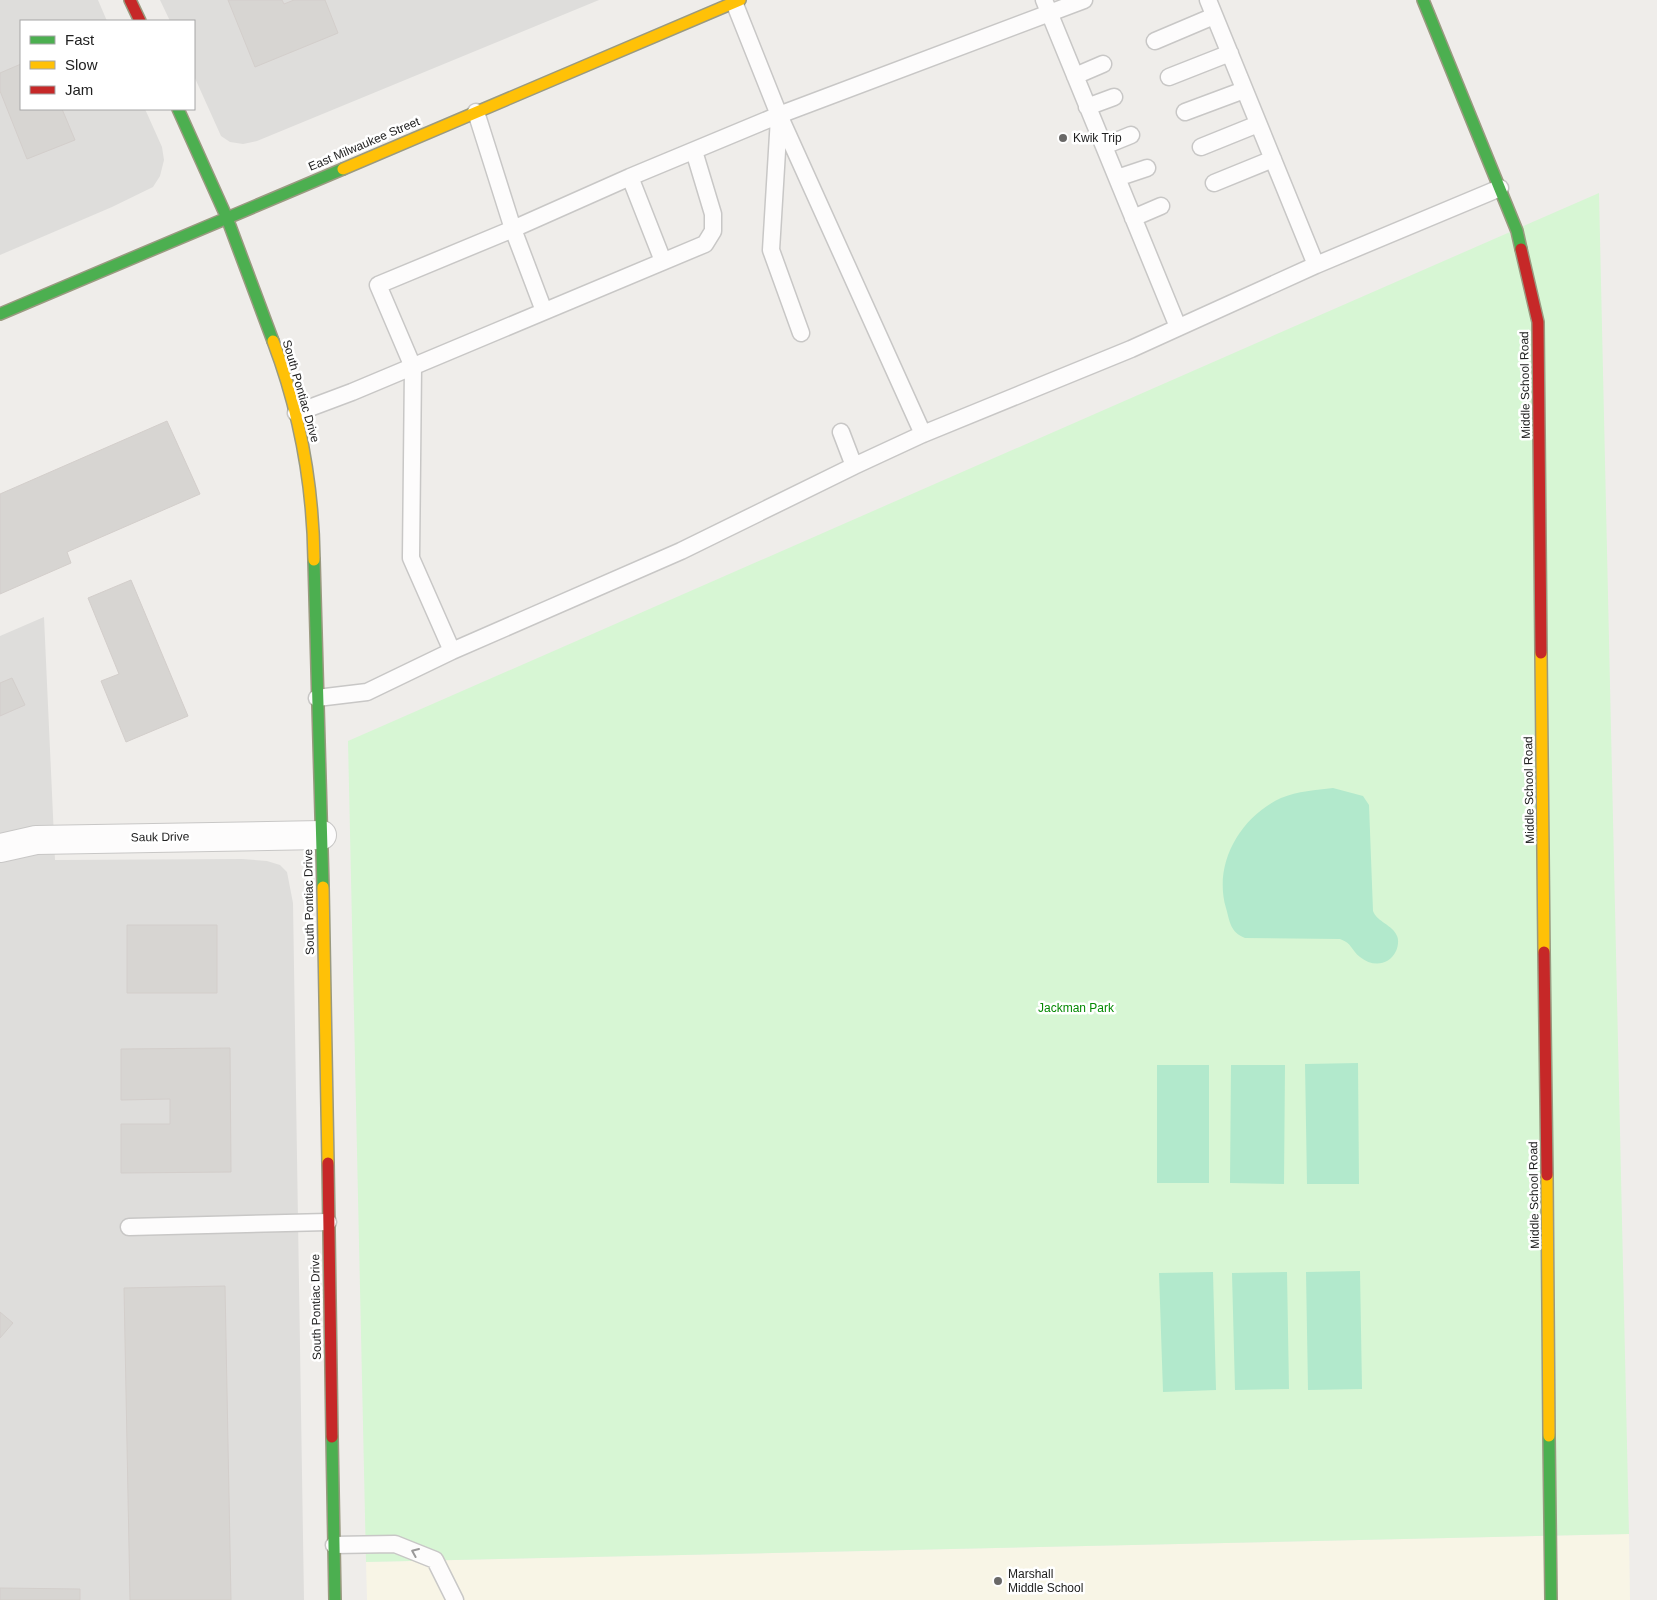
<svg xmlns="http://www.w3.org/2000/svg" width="1657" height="1600" font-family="Arial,sans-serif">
  <rect width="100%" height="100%" fill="#efedea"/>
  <path fill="#dedddb" d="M0,0H98L107,21H21V109H145L162,147L164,160L160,176L153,187L112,207L0,255Z
    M160,0H599L257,141L243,144L230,142L221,136L194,76V21H170Z
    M44,617L55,860L242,859L267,861L280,865L287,872L293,903L304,1600H0V636Z"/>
  <path fill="#f8f5e6" d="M1629,1534L1630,1600H367L366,1562Z"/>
  <path fill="#d7f6d4" d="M1599,193L1629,1534L366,1562L348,741Z"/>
  <path fill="#b2e9cc" d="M1333,788L1363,796L1369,805L1373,911C1377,922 1393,925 1397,936C1399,940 1398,947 1396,951C1389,966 1372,967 1360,957C1351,950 1352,943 1340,939L1245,938C1230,932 1230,922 1226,908C1213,864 1240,817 1281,798C1298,791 1316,790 1333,788Z
    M1358,1063L1359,1184H1307L1305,1064Z
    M1157,1065H1209V1183H1157Z
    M1231,1065H1285L1284,1184L1230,1183Z
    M1360,1271L1362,1389L1308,1390L1306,1272Z
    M1213,1272L1216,1390L1163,1392L1159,1273Z
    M1287,1272L1289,1389L1235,1390L1232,1273Z"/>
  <path fill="#d7d5d2" stroke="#d3cecb" d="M228,0H282L284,4L294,0H325L338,33L255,67Z
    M21,64V109H62L75,140L27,159L0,91V73Z
    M167,421L200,494L67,552L71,563L0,594V494Z
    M131,580L188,716L126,742L101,681L119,674L88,598Z
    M12,678L25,705L0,716V683Z
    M127,925H217V993H127Z
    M230,1048L231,1172L121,1173V1124H170V1099L121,1100V1049Z
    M225,1286L231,1600H130L124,1288Z
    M0,1312L13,1323L0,1338Z
    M0,1588L80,1589V1600H0Z"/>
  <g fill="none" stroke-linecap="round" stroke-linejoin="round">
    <g stroke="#c8c7c6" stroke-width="19">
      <path id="lane" d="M1044,0L1178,327
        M1208,0L1316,265
        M734,2L779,115L923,434
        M1155,41L1214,16
        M1075,76L1103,64
        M1169,77L1230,53
        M1087,107L1114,97
        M476,112L513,229L544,311
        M1185,112L1244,90
        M779,118L771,250L801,333
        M1104,146L1131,135
        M1201,147L1258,124
        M630,177L779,115L1084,0
        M1117,178L1147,168
        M1214,183L1273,159
        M1133,218L1161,206
        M296,413L352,392L705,244L713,231V214L694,151
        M841,432L854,466
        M452,651L411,558L413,367L378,285L513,229L630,177L663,261
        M317,698L367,692L452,651L681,551L854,466L923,434L1131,349L1316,265L1500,188
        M129,1227L328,1222
        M334,1545L395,1544L435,1560L455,1600"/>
    </g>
    <g stroke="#c8c7c6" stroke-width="30">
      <path id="street" d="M0,848L36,840L322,835"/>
    </g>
    <g stroke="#9a9a80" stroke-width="14">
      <path id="fast" d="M1423,0L1517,231L1521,249
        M178,109L227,218L273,341
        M0,314L343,169
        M314,560L323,887
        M1549,1436L1551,1600
        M332,1437L335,1600"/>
    </g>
    <g stroke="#9a9a80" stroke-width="14">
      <path id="slow" d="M343,169L740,0
        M273,341C300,412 313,485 314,560
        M1541,653L1544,952
        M323,887L328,1163
        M1547,1175L1549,1436"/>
    </g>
    <g stroke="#9a9a80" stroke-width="14">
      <path id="jam" d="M130,0L140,21
        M1521,249L1538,322L1541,653
        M1544,952L1547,1175
        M328,1163L332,1437"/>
    </g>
    <use href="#lane" stroke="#fdfcfc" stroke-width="16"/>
    <use href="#street" stroke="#fdfcfc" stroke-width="28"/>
    <use href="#fast" stroke="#4caf50" stroke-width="11"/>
    <use href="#slow" stroke="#ffc107" stroke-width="11"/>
    <use href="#jam" stroke="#c62828" stroke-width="11"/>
  </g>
  <defs><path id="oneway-chevron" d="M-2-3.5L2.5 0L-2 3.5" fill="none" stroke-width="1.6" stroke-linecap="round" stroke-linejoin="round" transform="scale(1.25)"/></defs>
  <use stroke="#9a9999" href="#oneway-chevron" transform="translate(415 1552) rotate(-157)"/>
  <g fill="#696867" stroke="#fff" stroke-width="2">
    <circle cx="1063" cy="138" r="5"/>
    <circle cx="998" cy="1581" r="5"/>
  </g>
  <g text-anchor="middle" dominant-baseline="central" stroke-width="5" stroke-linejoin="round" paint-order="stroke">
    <g font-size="12" fill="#212121" stroke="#fff" text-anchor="start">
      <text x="1073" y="138">Kwik Trip</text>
      <text x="1008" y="1574">Marshall<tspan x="1008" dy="14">Middle School</tspan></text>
    </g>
    <g font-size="12" fill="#212121" stroke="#fff">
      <text transform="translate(364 144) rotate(-23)">East Milwaukee Street</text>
      <text transform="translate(1525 385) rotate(-91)">Middle School Road</text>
      <text transform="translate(301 391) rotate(74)">South Pontiac Drive</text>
      <text transform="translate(1529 790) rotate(-91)">Middle School Road</text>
      <text transform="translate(160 837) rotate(-1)">Sauk Drive</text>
      <text transform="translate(309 902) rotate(-91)">South Pontiac Drive</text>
      <text transform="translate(1534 1195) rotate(-91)">Middle School Road</text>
      <text transform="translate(316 1307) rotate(-91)">South Pontiac Drive</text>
    </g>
    <g font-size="12" fill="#058a03" stroke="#fff">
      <text x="1076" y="1008">Jackman Park</text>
    </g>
  </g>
  <rect x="20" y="20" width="175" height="90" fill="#ffffff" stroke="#a6a6a6"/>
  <rect x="30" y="36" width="25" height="8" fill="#4caf50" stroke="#a6a6a6"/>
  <text x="65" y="45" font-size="15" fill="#212121">Fast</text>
  <rect x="30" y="61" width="25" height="8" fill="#ffc107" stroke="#a6a6a6"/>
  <text x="65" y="70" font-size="15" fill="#212121">Slow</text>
  <rect x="30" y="86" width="25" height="8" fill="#c62828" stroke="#a6a6a6"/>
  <text x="65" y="95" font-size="15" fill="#212121">Jam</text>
</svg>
